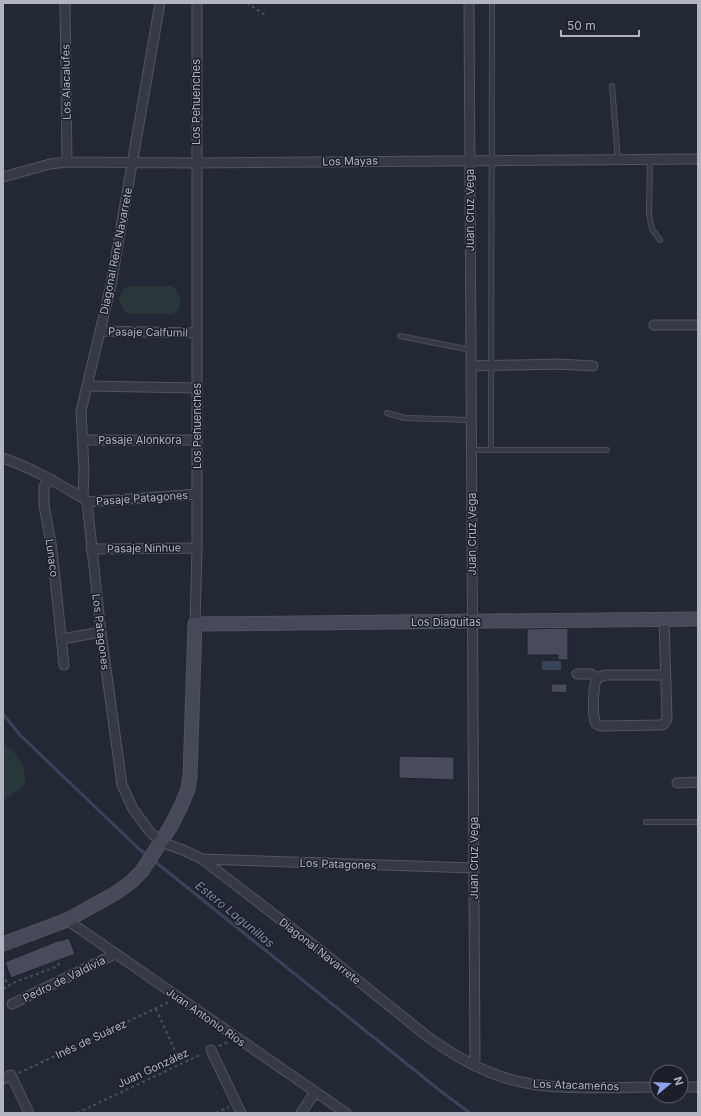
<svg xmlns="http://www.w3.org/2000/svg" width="701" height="1116" font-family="Inter,sans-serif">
  <rect width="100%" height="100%" fill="#232835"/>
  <path fill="#29373a" d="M128,286H172C181,294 185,308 172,314H128L122,308L119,299L122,291Z
    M3,742C19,758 26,761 25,785L3,801Z"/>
  <path fill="#3a435c" d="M542,661H561V670H542Z"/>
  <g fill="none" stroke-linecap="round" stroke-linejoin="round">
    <path stroke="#3a435c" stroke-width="3" d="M3,714L20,735L138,848L148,856
      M153,860L438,1089L470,1113"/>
  </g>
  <path fill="#474b5b" stroke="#1e212c" d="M568,628V660H558V655H527V629Z
    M551,684H567V693L551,692Z
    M399,756L454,757V780L399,778Z
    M69,938L75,954L11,978L5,962L60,940V941Z"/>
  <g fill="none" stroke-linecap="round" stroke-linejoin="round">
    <g stroke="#515560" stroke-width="6">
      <path id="lane" d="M612,86L618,160
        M650,159L649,214L652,229L660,240
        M400,336L471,350
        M387,413L405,418L471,420
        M471,450H607
        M491,450L492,3
        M646,822H698"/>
    </g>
    <g stroke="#515560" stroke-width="11">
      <path id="street" d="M65,3L67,162
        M469,3L475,1066
        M3,177L50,164L67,162L196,163L698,159
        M654,325H698
        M100,331L197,333
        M471,366L559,364L593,366
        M87,386L197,388
        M83,440H197
        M3,458C32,468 57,483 83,498L87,502L101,632L122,785L133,809L150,832L161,842L183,850L202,859L315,946L428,1037C456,1057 487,1075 521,1082C563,1091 613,1087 657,1087
        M51,479L44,486V505L52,549L64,665
        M83,498L84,469L81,411L111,285L160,3
        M87,502L197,494
        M91,549L197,548
        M664,619L667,719C665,723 664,725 660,725L602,726L596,724C592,717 593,685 597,678L605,675H665
        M195,624L197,548V3
        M62,639L101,632
        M577,674H591L597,678
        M677,783L698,782
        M202,859L474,868
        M67,920L346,1113
        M12,1004L115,954
        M211,1050L241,1113
        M3,1079L11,1075L29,1113
        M681,1087H698
        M301,1113L315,1092"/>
    </g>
    <g stroke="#515560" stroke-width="15">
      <path id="secondary" d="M3,944L67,920L116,893L131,882L142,871L171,826L182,804L188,789L190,776L195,624L698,619"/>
    </g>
    <path stroke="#465357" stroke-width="2" stroke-dasharray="3 3" stroke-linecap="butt" d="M247,3L265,15
      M3,974L8,985
      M3,989L13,983L58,966L60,960
      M156,1009L181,1064
      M219,1046L228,1042
      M19,1073L169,1002
      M77,1113L202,1054
      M216,1113L229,1107"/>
    <use href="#lane" stroke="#363a46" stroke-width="4.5"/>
    <use href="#street" stroke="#363a46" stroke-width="9"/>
    <use href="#secondary" stroke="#454958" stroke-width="13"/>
  </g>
  <g text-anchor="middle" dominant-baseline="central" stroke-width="3" stroke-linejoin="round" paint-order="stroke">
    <g font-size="11" fill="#b1b5c2" stroke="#1c1f2a">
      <text transform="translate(66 82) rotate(-91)">Los Alacalufes</text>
      <text transform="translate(196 102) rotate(-90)">Los Pehuenches</text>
      <text transform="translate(350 161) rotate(-1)">Los Mayas</text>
      <text transform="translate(470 210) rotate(-90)">Juan Cruz Vega</text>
      <text transform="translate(116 251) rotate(-79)">Diagonal René Navarrete</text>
      <text transform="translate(148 332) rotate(1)">Pasaje Calfumil</text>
      <text transform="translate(197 426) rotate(-90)">Los Pehuenches</text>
      <text x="140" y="440">Pasaje Alonkora</text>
      <text transform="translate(142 498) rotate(-4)">Pasaje Patagones</text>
      <text transform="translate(472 534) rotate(-90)">Juan Cruz Vega</text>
      <text transform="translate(144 548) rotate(-1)">Pasaje Ninhue</text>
      <text transform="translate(52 558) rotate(82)">Lunaco</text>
      <text x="446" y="622">Los Diaguitas</text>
      <text transform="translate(101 632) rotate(83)">Los Patagones</text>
      <text transform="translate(474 858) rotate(-90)">Juan Cruz Vega</text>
      <text transform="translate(338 864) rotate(2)">Los Patagones</text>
      <text transform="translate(320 951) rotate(38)">Diagonal Navarrete</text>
      <text transform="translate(64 979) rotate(-26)">Pedro de Valdivia</text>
      <text transform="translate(206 1017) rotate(35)">Juan Antonio Ríos</text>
      <text transform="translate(91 1039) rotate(-25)">Inés de Suárez</text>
      <text transform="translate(153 1068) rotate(-25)">Juan González</text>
      <text transform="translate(576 1085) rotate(2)">Los Atacameños</text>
    </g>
    <g font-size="12" font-style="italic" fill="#7c88a7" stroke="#1c1f2a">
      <text transform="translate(235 914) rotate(39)">Estero Lagunillas</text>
    </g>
  </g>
  <rect width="701" height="1116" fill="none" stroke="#b1b5c2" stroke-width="8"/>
  <g transform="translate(669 1084) rotate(72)"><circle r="19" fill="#1c1f2a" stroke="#585b67"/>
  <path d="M0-3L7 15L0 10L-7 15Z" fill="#8fa3e9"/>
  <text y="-6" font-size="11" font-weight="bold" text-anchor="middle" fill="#b1b5c2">N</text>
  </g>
  <path d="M561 30v6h78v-6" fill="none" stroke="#b1b5c2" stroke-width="2"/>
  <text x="567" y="30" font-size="12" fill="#b1b5c2" stroke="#1c1f2a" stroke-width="3" paint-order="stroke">50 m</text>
</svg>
